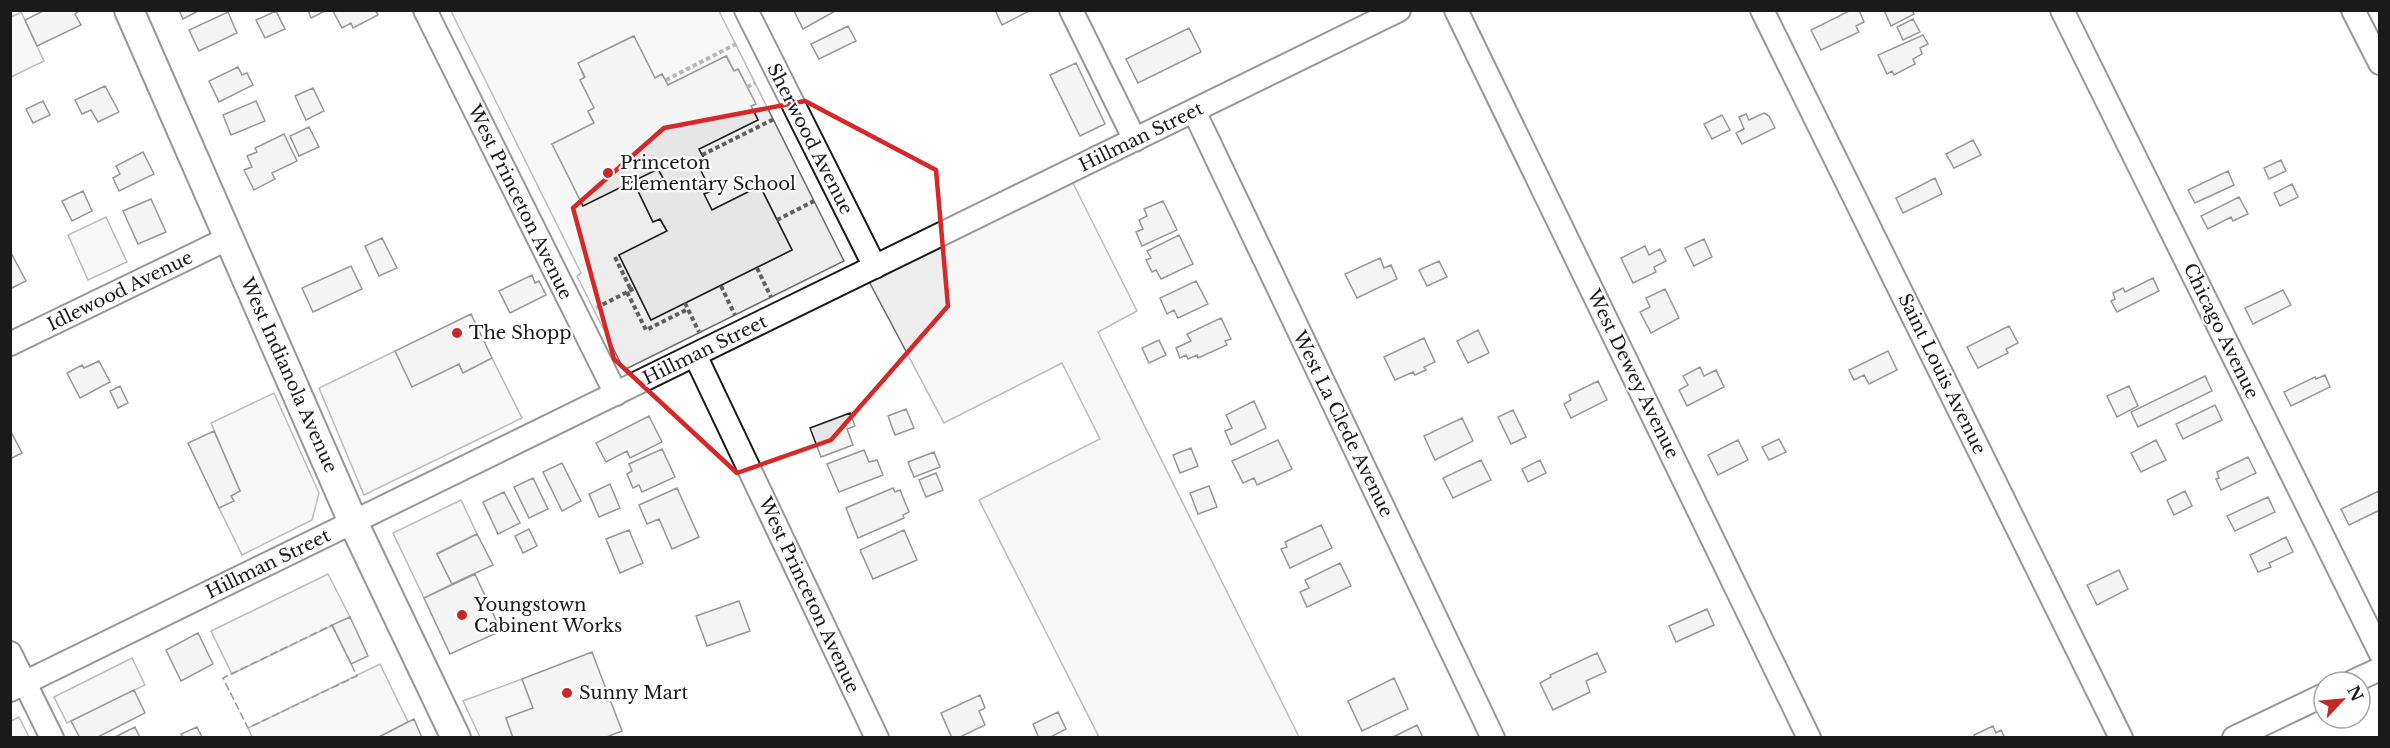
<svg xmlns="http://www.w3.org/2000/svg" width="2390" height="748" font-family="'Libre Baskerville',serif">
  <rect width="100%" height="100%" fill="#fff"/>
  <path fill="#ededed" stroke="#6a6a6a" stroke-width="1.5" fill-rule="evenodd" d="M451,11H719L844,261L624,370L577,276L581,273ZM633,36L655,78L662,74L668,85L727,56L734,71L739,70L755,103L751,106L758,120L699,149L704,159L697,163L711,191L704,194L712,210L760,186L792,250L651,320L619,255L667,231L660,219L653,222L638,191L663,178L658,169L552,144L594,123L588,112L594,108L579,63Z
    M21,12L44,61L11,77V17Z
    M1068,173L1137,311L1098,332L1299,737H1099L979,500L1100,439L1062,363L944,423L864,272Z
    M106,217L127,262L88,280L68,235Z
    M395,351L459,364L463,373L492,358L522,418L364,495L319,388Z
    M274,393L319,493L312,520L242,555L219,508L233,500L231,496L240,491L211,423Z
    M461,500L477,534L437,553L452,584L424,598L393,533Z
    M328,574L350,617L232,674L211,631Z
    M132,658L145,685L67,723L54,697Z
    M380,664L408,722L377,738L252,737L248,728Z
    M522,679L533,708L506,718L513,737H480L463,701Z
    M19,717L29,737H11V721Z"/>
  <path fill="#e6e6e6" stroke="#1a1a1a" stroke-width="1.5" d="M45,10H81L75,14L81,25L37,46L25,20Z
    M179,10H200L183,19Z
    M308,10H327L311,18Z
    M375,10L378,15L353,28L351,23L342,28L333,11Z
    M837,10L803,29L794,11L795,10Z
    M995,10H1031L1002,25Z
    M1851,10H1859L1864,22L1856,26L1859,32L1821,50L1811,30Z
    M1884,10H1912L1914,14L1891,26Z
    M276,11L285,29L265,38L256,20Z
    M228,12L237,33L199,51L189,30Z
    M1913,19L1920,32L1903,40L1897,27Z
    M848,26L856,41L819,59L811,44Z
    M1189,28L1201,52L1138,83L1126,59Z
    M1923,35L1928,44L1920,48L1922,54L1913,59L1915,64L1894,75L1892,71L1887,74L1878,55Z
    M634,36L655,78L662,74L668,85L726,56L734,71L738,69L756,104L751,106L758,120L699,149L704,159L697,163L711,191L704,194L712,210L760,186L792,250L651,320L619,255L667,231L660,219L653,222L638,191L663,178L658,169L583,206L552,144L594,123L588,111L594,108L580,80L585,77L578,63Z
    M1076,63L1105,124L1080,136L1050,75Z
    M238,67L242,75L247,73L253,85L219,102L209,81Z
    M105,86L119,112L98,122L91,110L82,114L75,100Z
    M313,88L324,111L306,120L295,96Z
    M43,101L50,115L33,123L26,109Z
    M256,101L265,121L231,135L223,115Z
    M1764,113L1769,116L1775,128L1742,144L1736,133L1744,129L1739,117L1746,114L1749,120Z
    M1722,115L1730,130L1712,139L1704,124Z
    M309,127L319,147L299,156L290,136Z
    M284,134L297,161L272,173L275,179L254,190L244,170L252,167L247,156L257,152L255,148Z
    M1973,140L1981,155L1954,168L1946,154Z
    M143,152L154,174L119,191L113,178L120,174L116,166Z
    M2281,160L2286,171L2269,179L2264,168Z
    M2228,171L2234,185L2195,203L2188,190Z
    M1935,178L1942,194L1903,213L1896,198Z
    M2292,184L2298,197L2280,206L2274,193Z
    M83,191L92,211L72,221L62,201Z
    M2239,197L2248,214L2233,221L2231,217L2208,229L2201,216Z
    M151,199L166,232L138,244L123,211Z
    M1163,201L1177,230L1142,246L1136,232L1143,229L1139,220L1147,216L1144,209Z
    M1179,235L1193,264L1161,279L1156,270L1152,272L1146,260L1151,258L1147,251Z
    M382,238L397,268L379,276L365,246Z
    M1704,239L1712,257L1694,266L1685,248Z
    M1645,246L1649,255L1660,249L1666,261L1654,267L1656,272L1633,283L1621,258Z
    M10,251L26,281L10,289Z
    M1380,258L1384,268L1391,265L1397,279L1357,298L1345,274Z
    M1439,261L1447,277L1427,286L1419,270Z
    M351,266L362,289L313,312L302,288Z
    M532,275L535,283L539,281L546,295L510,313L499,291Z
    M2153,278L2159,291L2117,312L2111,301L2115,299L2113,293L2123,288L2125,292Z
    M1196,281L1208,304L1178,318L1174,310L1167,314L1160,298Z
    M1665,289L1679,318L1651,333L1640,312L1650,307L1646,298Z
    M2283,290L2291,305L2253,324L2245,308Z
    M471,314L492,358L463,373L459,364L412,387L395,351Z
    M1221,318L1231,339L1225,341L1227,345L1198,358L1197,355L1188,359L1186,355L1180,358L1176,348L1191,341L1187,334Z
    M2009,326L2018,343L2006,349L2008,353L1978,368L1967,347Z
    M1478,330L1489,353L1468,363L1457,341Z
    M1424,338L1435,362L1424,367L1426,370L1415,375L1413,372L1395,380L1384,357Z
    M1159,340L1166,355L1149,363L1142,348Z
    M1888,351L1897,370L1869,384L1864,375L1854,380L1849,370Z
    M99,361L110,382L80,398L67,373L82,365L84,368Z
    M1700,367L1704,376L1716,370L1724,387L1687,406L1679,390L1688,385L1683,376Z
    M2325,375L2330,387L2291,406L2284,392L2315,377L2316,379Z
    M2205,376L2212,391L2138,427L2131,412Z
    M1598,381L1607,400L1571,418L1564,404L1571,400L1569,395Z
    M120,386L128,403L118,408L110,391Z
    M2129,386L2138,406L2117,417L2107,396Z
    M1254,401L1266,428L1231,445L1225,431L1232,428L1226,415Z
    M2215,405L2222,420L2183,439L2176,424Z
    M906,409L914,428L895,435L888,416Z
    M1513,410L1526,437L1511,444L1498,417Z
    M850,413L855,426L847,429L853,445L821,457L810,428Z
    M649,416L662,442L630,458L627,451L606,462L596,443Z
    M1462,418L1473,441L1435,460L1424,436Z
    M10,430L22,453L10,459Z
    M214,431L240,491L231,496L234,501L219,508L188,443Z
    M1779,439L1786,452L1769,460L1762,447Z
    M1278,440L1292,469L1257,485L1254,478L1243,483L1232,461Z
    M1738,440L1748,460L1718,475L1708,455Z
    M2156,440L2166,460L2141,472L2131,453Z
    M1191,448L1198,466L1180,473L1173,455Z
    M662,449L675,477L642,492L639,485L633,488L627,474L632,471L629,464Z
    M864,450L869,462L877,460L883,475L839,492L827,464Z
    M934,452L940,467L914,477L908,462Z
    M2248,457L2256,473L2221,490L2216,479L2219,478L2217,472Z
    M1481,460L1491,480L1453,498L1443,478Z
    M1540,460L1546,473L1528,482L1522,469Z
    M562,463L581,501L562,511L543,472Z
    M936,473L943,490L926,497L919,480Z
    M533,478L548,509L529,518L514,487Z
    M610,484L620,508L599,517L589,494Z
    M1209,486L1217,507L1198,514L1190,493Z
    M677,488L699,537L672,549L659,519L647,524L639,505Z
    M893,488L895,492L900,490L909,512L903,515L904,518L858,538L846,508Z
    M2185,491L2192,506L2174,515L2167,500Z
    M2379,491L2380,510L2349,525L2341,509Z
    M504,492L520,523L498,534L483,502Z
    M2268,497L2275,512L2235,531L2227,516Z
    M1321,525L1332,548L1290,568L1281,549L1287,547L1285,542Z
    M529,529L537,546L523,553L515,536Z
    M629,530L643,563L620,573L606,539Z
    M904,530L917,560L873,579L860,550Z
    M477,534L493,565L452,584L437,554Z
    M2286,537L2293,552L2269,563L2271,567L2258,572L2250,555Z
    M1340,563L1351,586L1307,607L1300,592L1309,588L1305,580Z
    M2119,570L2128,589L2097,605L2087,585Z
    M475,574L501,631L450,654L424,598Z
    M739,601L750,631L707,646L696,616Z
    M1707,609L1714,625L1676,642L1669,626Z
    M350,617L368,656L351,664L332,625Z
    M198,633L213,664L181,681L166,650Z
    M592,652L622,731L604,738H513L506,718L533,708L522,679Z
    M1597,653L1606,672L1586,681L1590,692L1553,710L1540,683L1551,677L1550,675Z
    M1394,678L1408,709L1362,731L1348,701Z
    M134,690L145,713L96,738H80L71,721Z
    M980,695L985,708L979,711L985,725L958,738H952L941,713Z
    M1058,712L1066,729L1049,738H1039L1033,724Z
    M414,719L422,738H377L408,722Z
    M1417,725L1423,738H1391Z
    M1993,726L1996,733L2001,730L2005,738H1975L1974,735Z
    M135,727L140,738H113Z
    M197,727L202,737L183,738L181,734Z"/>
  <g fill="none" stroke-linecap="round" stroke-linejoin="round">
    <g stroke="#1a1a1a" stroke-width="26">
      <path id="minor" d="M425,10L616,394
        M746,10L875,267
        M1071,10L1135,140
        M1456,10L1809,738
        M1762,10L2121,738
        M2062,10L2380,652
        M2353,10L2380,63
        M1194,111L1493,738
        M10,344L229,238
        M695,355L877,738
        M10,653L52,738
        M2352,682L2380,669
        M10,690L1399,10
        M2234,738L2324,695"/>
    </g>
    <g stroke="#1a1a1a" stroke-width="32">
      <path id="major" d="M129,10L353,522L456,738"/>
    </g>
    <path stroke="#5f5f5f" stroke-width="4" stroke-dasharray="4.5 3" stroke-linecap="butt" d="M666,80L736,44
      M747,87L755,83
      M702,155L774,119
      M777,220L814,201
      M615,257L631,290
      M757,268L771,297
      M721,286L735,315
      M627,292L646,330L688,309
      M685,303L699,332
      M596,308L635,288"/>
    <use href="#minor" stroke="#fff" stroke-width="22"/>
    <use href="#major" stroke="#fff" stroke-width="28"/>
    <path stroke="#1a1a1a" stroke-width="1.5" stroke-dasharray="8 3" stroke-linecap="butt" d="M332,625L357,676L248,728L223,678Z"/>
  </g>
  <path d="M0 0H2390V748H0ZM805,101L936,170L948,306L831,440L737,473L614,359L573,208L664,128Z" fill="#fff" fill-opacity=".55" fill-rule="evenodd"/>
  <path fill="none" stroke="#d62828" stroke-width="4.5" stroke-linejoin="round" d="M805,101L936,170L948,306L831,440L737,473L614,359L573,208L664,128Z"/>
  <g fill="#c62828" stroke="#fff" stroke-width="2">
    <circle cx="608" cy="173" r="6"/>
    <circle cx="457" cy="333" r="6"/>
    <circle cx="462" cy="615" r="6"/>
    <circle cx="567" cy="693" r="6"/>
  </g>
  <g text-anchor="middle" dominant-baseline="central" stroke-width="4.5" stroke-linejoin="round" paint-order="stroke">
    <g font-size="18" fill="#1a1a1a" stroke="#fff">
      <text transform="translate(1141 137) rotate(-26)">Hillman Street</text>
      <text transform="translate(810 139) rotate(63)">Sherwood Avenue</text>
      <text transform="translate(520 202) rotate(64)">West Princeton Avenue</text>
      <text transform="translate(120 291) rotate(-26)">Idlewood Avenue</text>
      <text transform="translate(2221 331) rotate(64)">Chicago Avenue</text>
      <text transform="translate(705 350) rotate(-26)">Hillman Street</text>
      <text transform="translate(1633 374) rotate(64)">West Dewey Avenue</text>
      <text transform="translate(1942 374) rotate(64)">Saint Louis Avenue</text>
      <text transform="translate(289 375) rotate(66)">West Indianola Avenue</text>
      <text transform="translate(1343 424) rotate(64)">West La Clede Avenue</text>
      <text transform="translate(268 564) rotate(-26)">Hillman Street</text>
      <text transform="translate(809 595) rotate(65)">West Princeton Avenue</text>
    </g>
    <g font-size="18" fill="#1a1a1a" stroke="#fff" text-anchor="start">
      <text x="620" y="163">Princeton<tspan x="620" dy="21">Elementary School</tspan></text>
      <text x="469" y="333">The Shopp</text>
      <text x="474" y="605">Youngstown<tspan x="474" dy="21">Cabinent Works</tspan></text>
      <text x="579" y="693">Sunny Mart</text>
    </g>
  </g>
  <rect width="2390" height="748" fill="none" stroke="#1a1a1a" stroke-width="24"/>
  <g transform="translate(2342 700) rotate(64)"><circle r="28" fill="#ffffff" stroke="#a3a3a3" stroke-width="1.5"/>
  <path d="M0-4.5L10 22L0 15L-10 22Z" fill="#c62828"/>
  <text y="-9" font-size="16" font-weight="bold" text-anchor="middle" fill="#1a1a1a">N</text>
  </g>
</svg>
